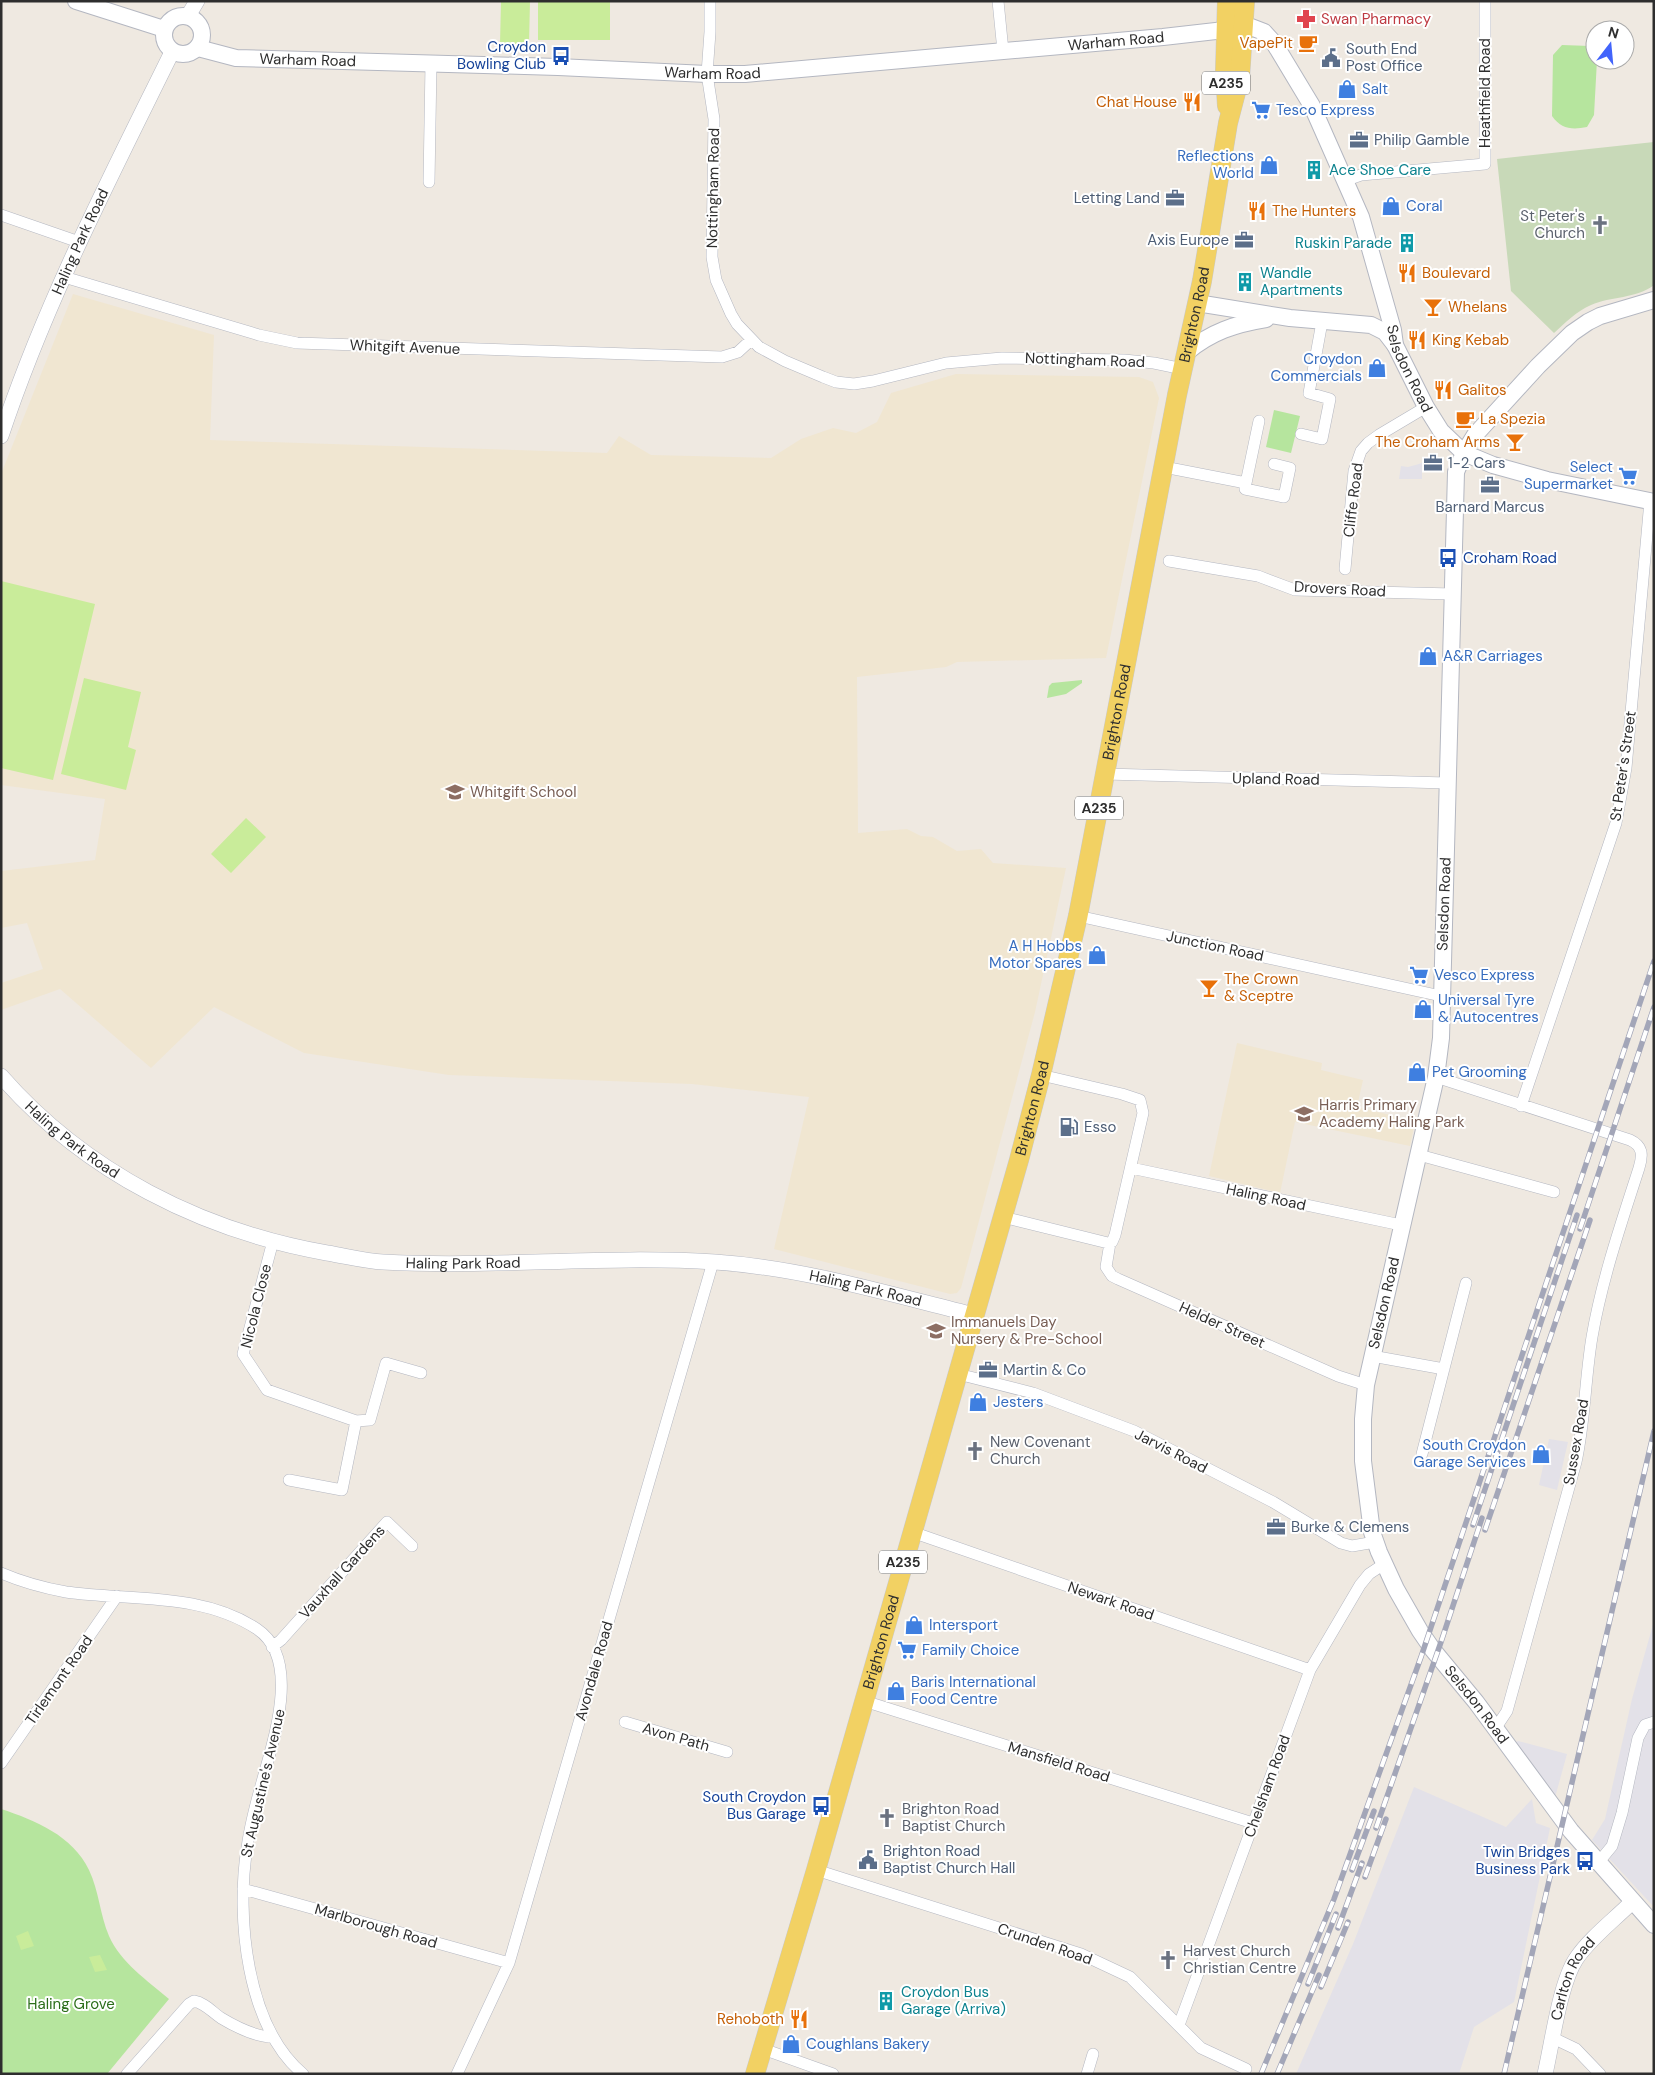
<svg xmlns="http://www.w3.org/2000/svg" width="1655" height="2075" font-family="'DM Sans',sans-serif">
  <rect width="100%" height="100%" fill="#efe9e1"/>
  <path fill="#e3e1e8" d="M1436,456V460L1422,467V479H1399L1401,466L1408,467L1419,464Z
    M1549,1439L1568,1442L1557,1490L1539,1485Z
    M1654,1621V1907L1592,1840L1605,1819L1632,1699Z
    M1518,1741L1567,1754L1554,1801L1514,1744Z
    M1414,1787L1506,1827L1532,1799L1536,1823L1550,1828L1514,2002L1474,2027L1459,2074H1296L1353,1944Z"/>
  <path fill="#f0e6d1" d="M73,294L214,335L210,440L607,453L619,436L651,455L771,458L801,439L833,428L856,433L877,422L891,393L956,374L1139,377L1153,382L1159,398L1106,658L957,662L946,667L857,677L858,833L907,829L921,836L933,837L957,851L981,849L993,863L1066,868L1035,1012L961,1288L957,1293L950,1294L774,1249L809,1097L692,1084L449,1075L304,1053L214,1007L151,1068L60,989L1,1010V983L43,969L27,923L1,928V871L95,860L105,799L1,785V474Z
    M1237,1043L1322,1063L1321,1070L1363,1080L1357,1107L1415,1121L1410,1146L1295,1122L1280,1193L1209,1176Z"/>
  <path fill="#b6e59e" d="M1562,45L1590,46L1595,51V60H1597L1594,115L1587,127C1572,130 1561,129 1552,116L1553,55Z
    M1274,410L1300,416L1291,453L1266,447Z
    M1082,680V683L1066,694L1047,698L1049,686L1052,683Z
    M1,1809C35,1820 73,1836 89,1870C99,1891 100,1915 109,1936C121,1963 147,1980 169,1999L107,2074H1Z"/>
  <path fill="#c8d9b8" d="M1654,142V285C1636,299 1611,296 1591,305C1577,311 1565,323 1554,333L1511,291L1497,159Z"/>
  <path fill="#c9ec9a" d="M501,1H530L529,44H500Z
    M538,1H610V40H538Z
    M1,581L95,604L53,780L1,768Z
    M84,678L141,692L128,747L136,750L126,790L61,774Z
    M246,818L266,837L231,873L211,854Z
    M28,1931L34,1946L21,1950L16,1936Z
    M100,1955L107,1970L95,1972L89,1957Z"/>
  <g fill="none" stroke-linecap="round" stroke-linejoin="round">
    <g stroke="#b4b7c1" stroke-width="12">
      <path id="minor" d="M710,1V32L707,74L714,119L712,257L716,280L731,314L737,324L759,347L785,361L823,377L836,382L854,384L873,381L946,363L1002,358L1124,360L1154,363L1183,369
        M998,1L1003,51
        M1344,181L1361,175L1485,164V1
        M429,182L431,64
        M1,215L79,242
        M64,277L259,335L297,343L722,357L738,352L751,340
        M1301,434L1322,439L1330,399L1309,393L1322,322
        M1164,467L1246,483L1259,421
        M1246,483L1245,489L1284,497L1290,468L1274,464
        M1169,561L1258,576L1295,590L1453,594
        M1345,569L1354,471L1361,451L1368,443L1379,435L1426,407
        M1105,774L1447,783
        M1078,916L1441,996
        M1436,1077L1630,1140C1643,1146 1643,1155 1639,1168C1621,1224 1602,1279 1592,1337C1585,1379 1585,1421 1576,1462L1507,1711L1495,1729
        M1521,1106L1616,823L1626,768L1650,501
        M1419,1155L1554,1192
        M1131,1168L1401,1225
        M1003,1217L1108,1243L1112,1242L1115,1235L1143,1113L1140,1100L1122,1094L1041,1075
        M273,1241L243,1354L267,1390L356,1421L370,1420L386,1363L421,1373
        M1110,1243L1106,1267L1112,1276L1118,1279L1338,1376L1366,1385
        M1372,1356L1444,1369
        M958,1374L1033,1393L1134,1431L1273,1502L1341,1543L1352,1546L1375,1542
        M1422,1454L1466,1283
        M289,1480L342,1490L356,1421
        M912,1532L1310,1670
        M1,1573C22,1582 44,1588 66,1592C130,1601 201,1592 257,1629C302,1659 273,1741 262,1782C256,1803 250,1825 247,1848C236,1916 246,2026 303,2074
        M272,1647L281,1640L387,1522L412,1546
        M864,1701L1253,1823
        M625,1722L727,1752
        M1,1763L117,1596
        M1598,1863L1612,1846L1622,1813L1638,1738L1645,1725L1654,1722
        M816,1870L1081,1954L1130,1977L1201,2048L1246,2069
        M243,1889L509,1963
        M1179,2025L1310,1670L1360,1585L1369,1574L1384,1564
        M1553,2038L1576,2049L1600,2074
        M763,2049L833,2074
        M127,2074L189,2004L194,2001C205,2003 212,2012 221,2018C236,2027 256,2037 273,2037
        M457,2074L509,1963L713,1262
        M1087,2074L1093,2054"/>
    </g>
    <g stroke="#b4b7c1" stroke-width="16">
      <g id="tertiary">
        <path d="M188,16L197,1"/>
        <path id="s1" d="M1,436C45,303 110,178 172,52"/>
        <path id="s2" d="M1,1076C85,1172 202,1231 327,1253C346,1256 365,1261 383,1262C494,1268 604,1255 715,1262C803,1268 889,1294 974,1315"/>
        <path id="s3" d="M1545,2074C1552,2044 1560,1983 1576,1959C1590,1938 1614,1920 1632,1902"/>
      </g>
    </g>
    <g stroke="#b4b7c1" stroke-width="18">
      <g id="secondary">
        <path d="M76,1L164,29"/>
        <circle cx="183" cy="35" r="19"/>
        <path id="s4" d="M198,48L236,58L558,67L707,74H745L1163,37L1251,27L1264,32L1274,43L1312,106L1361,217L1393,330L1395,345L1426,407L1441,431L1464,453L1493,465L1547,480L1654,502"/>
        <path id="s5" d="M1654,300L1600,316L1588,322L1572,333L1538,366L1475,435L1464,453L1456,472L1441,1038L1436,1077L1366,1385L1363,1419V1461L1372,1532L1379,1552L1396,1589L1420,1631L1433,1650L1476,1702L1571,1831L1654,1925"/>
        <path d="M1197,303L1290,318L1371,325L1385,332L1395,345"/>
        <path d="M1187,352C1211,332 1235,324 1266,319"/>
      </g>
    </g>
    <g stroke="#c9c9c9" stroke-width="20">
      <g id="primary">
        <path d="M1227,106L1225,72L1227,1"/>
        <path id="s6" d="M755,2074L816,1870L1019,1160L1041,1075L1078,916L1177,395L1202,281L1228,123L1240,77L1245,1"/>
      </g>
    </g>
    <use href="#minor" stroke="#fff" stroke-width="11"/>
    <use href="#tertiary" stroke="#fff" stroke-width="15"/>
    <use href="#secondary" stroke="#fff" stroke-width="16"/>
    <use href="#primary" stroke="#f2d163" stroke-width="19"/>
    <g stroke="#a3a6b8" stroke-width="5.5">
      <path id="rail" d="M1580,1229L1654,1007
        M1473,1525L1577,1215
        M1485,1530L1590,1220
        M1376,1828L1441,1642L1482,1518
        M1352,1870L1374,1811
        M1365,1877L1386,1819
        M1338,1928L1362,1863
        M1308,1984L1336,1914
        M1321,1987L1348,1922
        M1261,2074L1334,1899L1421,1657L1654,961
        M1277,2074L1319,1975
        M1504,2074L1654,1431"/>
    </g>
    <use href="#rail" stroke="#fff" stroke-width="4" stroke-dasharray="11" stroke-linecap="butt"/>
  </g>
  <defs>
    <g id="pharmacy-bare" transform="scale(1.5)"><path d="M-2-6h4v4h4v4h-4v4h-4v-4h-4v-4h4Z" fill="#e0444e" stroke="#fff" stroke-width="2.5" paint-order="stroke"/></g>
    <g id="cafe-bare" transform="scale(1.5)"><path d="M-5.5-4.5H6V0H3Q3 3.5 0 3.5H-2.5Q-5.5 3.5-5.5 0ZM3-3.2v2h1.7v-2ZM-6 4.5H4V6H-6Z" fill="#e8710a" stroke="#fff" stroke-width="2.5" paint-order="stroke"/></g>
    <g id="bus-bare" transform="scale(1.5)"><path d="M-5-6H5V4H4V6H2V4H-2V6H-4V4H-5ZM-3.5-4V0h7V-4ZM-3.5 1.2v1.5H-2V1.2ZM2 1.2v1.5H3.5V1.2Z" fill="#1a4fb4" stroke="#fff" stroke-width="2.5" paint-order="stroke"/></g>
    <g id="civic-bare" transform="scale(1.5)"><path d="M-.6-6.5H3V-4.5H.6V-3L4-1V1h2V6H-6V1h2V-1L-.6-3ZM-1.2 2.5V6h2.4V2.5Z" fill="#5c6f8a" stroke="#fff" stroke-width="2.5" paint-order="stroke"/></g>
    <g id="shop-bare" transform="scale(1.5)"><path d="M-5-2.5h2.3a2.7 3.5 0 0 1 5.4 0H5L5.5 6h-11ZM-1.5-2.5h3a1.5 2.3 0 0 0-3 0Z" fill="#3f7fe0" stroke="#fff" stroke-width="2.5" paint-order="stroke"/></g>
    <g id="restaurant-bare" transform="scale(1.5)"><path d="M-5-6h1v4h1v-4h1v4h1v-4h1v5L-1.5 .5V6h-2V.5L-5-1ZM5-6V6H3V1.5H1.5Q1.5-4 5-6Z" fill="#e8710a" stroke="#fff" stroke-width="2.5" paint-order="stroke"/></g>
    <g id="supermarket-bare" transform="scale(1.5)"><path d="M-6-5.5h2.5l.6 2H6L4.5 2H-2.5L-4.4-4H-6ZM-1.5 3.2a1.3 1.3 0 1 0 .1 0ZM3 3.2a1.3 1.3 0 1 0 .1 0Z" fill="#3f7fe0" stroke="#fff" stroke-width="2.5" paint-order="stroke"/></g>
    <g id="office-bare" transform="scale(1.5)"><path d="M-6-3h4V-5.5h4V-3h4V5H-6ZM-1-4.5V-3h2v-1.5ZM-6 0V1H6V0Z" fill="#5c6f8a" stroke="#fff" stroke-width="2.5" paint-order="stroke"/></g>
    <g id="building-bare" transform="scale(1.5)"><path d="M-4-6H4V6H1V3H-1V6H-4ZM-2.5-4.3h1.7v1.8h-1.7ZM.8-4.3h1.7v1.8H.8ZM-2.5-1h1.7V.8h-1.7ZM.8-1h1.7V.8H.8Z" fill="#0f9aa8" stroke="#fff" stroke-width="2.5" paint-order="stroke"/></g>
    <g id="church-bare" transform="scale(1.5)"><path d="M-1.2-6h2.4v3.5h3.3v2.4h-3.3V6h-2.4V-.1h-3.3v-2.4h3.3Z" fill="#6b7280" stroke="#fff" stroke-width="2.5" paint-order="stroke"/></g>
    <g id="bar-bare" transform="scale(1.5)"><path d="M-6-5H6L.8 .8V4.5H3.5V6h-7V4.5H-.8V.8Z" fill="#e8710a" stroke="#fff" stroke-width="2.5" paint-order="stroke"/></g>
    <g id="school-bare" transform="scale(1.5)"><path d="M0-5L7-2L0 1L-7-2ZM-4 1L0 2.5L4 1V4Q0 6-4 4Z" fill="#8d6e63" stroke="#fff" stroke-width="2.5" paint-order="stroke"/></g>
    <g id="fuel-bare" transform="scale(1.5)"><path d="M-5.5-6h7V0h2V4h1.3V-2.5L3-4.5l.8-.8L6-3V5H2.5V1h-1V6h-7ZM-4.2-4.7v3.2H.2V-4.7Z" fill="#5c6f8a" stroke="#fff" stroke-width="2.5" paint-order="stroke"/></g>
  </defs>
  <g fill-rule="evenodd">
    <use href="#pharmacy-bare" x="1306" y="19"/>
    <use href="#cafe-bare" x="1308" y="43"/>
    <use href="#bus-bare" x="561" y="56"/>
    <use href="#civic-bare" x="1331" y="58"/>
    <use href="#shop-bare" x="1347" y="89"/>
    <use href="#restaurant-bare" x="1192" y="102"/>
    <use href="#supermarket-bare" x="1261" y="110"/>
    <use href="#office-bare" x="1359" y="140"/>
    <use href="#shop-bare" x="1269" y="165"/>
    <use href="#building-bare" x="1314" y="170"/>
    <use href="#office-bare" x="1175" y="198"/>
    <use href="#shop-bare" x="1391" y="206"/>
    <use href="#restaurant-bare" x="1257" y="211"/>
    <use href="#church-bare" x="1600" y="225"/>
    <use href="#office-bare" x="1244" y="240"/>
    <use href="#building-bare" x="1407" y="243"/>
    <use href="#restaurant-bare" x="1407" y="273"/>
    <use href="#building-bare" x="1245" y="282"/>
    <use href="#bar-bare" x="1433" y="307"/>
    <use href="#restaurant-bare" x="1417" y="340"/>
    <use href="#shop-bare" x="1377" y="368"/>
    <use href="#restaurant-bare" x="1443" y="390"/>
    <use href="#cafe-bare" x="1465" y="419"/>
    <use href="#bar-bare" x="1515" y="442"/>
    <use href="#office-bare" x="1433" y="463"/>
    <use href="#supermarket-bare" x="1628" y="476"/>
    <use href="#office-bare" x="1490" y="485"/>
    <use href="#bus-bare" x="1448" y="558"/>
    <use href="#shop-bare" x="1428" y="656"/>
    <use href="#school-bare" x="455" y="792"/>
    <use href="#shop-bare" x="1097" y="955"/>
    <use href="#supermarket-bare" x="1419" y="975"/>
    <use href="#bar-bare" x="1209" y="988"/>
    <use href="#shop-bare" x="1423" y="1009"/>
    <use href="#shop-bare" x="1417" y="1072"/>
    <use href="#school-bare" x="1304" y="1114"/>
    <use href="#fuel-bare" x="1069" y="1127"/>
    <use href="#school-bare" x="936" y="1331"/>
    <use href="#office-bare" x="988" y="1370"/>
    <use href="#shop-bare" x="978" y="1402"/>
    <use href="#church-bare" x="975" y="1451"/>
    <use href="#shop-bare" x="1541" y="1454"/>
    <use href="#office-bare" x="1276" y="1527"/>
    <use href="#shop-bare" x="914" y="1625"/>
    <use href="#supermarket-bare" x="907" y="1650"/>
    <use href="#shop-bare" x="896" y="1691"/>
    <use href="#bus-bare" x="821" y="1806"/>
    <use href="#church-bare" x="887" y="1818"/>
    <use href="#civic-bare" x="868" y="1860"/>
    <use href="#bus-bare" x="1585" y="1861"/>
    <use href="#church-bare" x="1168" y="1960"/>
    <use href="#building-bare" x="886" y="2001"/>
    <use href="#restaurant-bare" x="799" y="2019"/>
    <use href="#shop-bare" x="791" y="2044"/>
  </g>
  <g text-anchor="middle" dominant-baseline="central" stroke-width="4" stroke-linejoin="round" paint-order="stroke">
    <g fill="#fff" stroke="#6d6d6d" stroke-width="1">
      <rect x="1202" y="71.5" width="48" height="23" rx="4"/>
      <rect x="1075" y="796.5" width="48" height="23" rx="4"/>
      <rect x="879" y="1550.5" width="48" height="23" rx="4"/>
    </g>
    <g font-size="14" font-weight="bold" fill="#2e2e2e">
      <text x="1226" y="83">A235</text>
      <text x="1099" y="808">A235</text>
      <text x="903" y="1562">A235</text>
    </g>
    <g font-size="15" fill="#be3a42" stroke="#fff" text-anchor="start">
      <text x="1321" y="19">Swan Pharmacy</text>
    </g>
    <g font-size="15" fill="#2e2e2e" stroke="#fff">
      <text stroke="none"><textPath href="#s4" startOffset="921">Warham Road</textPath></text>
      <text stroke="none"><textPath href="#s4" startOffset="111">Warham Road</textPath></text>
      <text stroke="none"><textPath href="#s4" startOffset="516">Warham Road</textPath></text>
      <text transform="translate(1485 93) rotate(-90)">Heathfield Road</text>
      <text transform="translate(713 188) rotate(-89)">Nottingham Road</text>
      <text stroke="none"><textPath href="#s1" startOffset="210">Haling Park Road</textPath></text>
      <text stroke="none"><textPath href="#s6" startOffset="1815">Brighton Road</textPath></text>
      <text transform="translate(405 347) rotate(2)">Whitgift Avenue</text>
      <text transform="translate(1085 360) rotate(2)">Nottingham Road</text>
      <text stroke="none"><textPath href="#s4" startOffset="1440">Selsdon Road</textPath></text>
      <text transform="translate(1353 500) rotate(-83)">Cliffe Road</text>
      <text transform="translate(1340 589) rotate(3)">Drovers Road</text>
      <text stroke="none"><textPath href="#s6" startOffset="1410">Brighton Road</textPath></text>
      <text transform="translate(1623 766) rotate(-82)">St Peter's Street</text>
      <text transform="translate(1276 779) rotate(1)">Upland Road</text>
      <text transform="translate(1444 904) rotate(-88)">Selsdon Road</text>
      <text transform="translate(1215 946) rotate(12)">Junction Road</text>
      <text stroke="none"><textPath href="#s6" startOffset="1005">Brighton Road</textPath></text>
      <text stroke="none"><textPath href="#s2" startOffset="96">Haling Park Road</textPath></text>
      <text transform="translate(1266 1197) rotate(12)">Haling Road</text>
      <text stroke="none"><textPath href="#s2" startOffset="515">Haling Park Road</textPath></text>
      <text stroke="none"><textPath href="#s2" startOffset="920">Haling Park Road</textPath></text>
      <text transform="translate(1384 1303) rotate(-77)">Selsdon Road</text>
      <text transform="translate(256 1306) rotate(-76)">Nicola Close</text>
      <text transform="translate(1222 1325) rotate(24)">Helder Street</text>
      <text transform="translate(1576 1442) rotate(-80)">Sussex Road</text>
      <text transform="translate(1171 1451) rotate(27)">Jarvis Road</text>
      <text transform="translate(342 1572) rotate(-48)">Vauxhall Gardens</text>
      <text transform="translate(1111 1601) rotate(19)">Newark Road</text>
      <text stroke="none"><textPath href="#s6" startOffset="450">Brighton Road</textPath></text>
      <text transform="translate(594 1671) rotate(-74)">Avondale Road</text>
      <text transform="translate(59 1680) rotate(-55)">Tirlemont Road</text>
      <text stroke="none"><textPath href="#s5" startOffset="1544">Selsdon Road</textPath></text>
      <text transform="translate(676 1737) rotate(16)">Avon Path</text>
      <text transform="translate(1059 1762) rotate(17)">Mansfield Road</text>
      <text transform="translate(263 1783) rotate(-77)">St Augustine's Avenue</text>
      <text transform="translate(1267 1786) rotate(-70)">Chelsham Road</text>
      <text transform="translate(376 1926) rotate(16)">Marlborough Road</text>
      <text transform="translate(1045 1944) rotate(19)">Crunden Road</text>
      <text stroke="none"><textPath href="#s3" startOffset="100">Carlton Road</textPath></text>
    </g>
    <g font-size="15" fill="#c56008" stroke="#fff" text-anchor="start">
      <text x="1293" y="43" text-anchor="end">VapePit</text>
      <text x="1177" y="102" text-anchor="end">Chat House</text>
      <text x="1272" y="211">The Hunters</text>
      <text x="1422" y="273">Boulevard</text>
      <text x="1448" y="307">Whelans</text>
      <text x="1432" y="340">King Kebab</text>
      <text x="1458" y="390">Galitos</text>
      <text x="1480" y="419">La Spezia</text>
      <text x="1500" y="442" text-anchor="end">The Croham Arms</text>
      <text x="1224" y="979">The Crown<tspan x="1224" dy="17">&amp; Sceptre</tspan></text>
      <text x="784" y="2019" text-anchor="end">Rehoboth</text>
    </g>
    <g font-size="15" fill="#164399" stroke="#fff" text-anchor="end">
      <text x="546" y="47">Croydon<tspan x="546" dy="17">Bowling Club</tspan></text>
      <text x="1463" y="558" text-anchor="start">Croham Road</text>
      <text x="806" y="1797">South Croydon<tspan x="806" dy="17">Bus Garage</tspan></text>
      <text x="1570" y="1852">Twin Bridges<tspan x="1570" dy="17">Business Park</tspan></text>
    </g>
    <g font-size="15" fill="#4e5e75" stroke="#fff" text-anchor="start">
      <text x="1346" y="49">South End<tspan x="1346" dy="17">Post Office</tspan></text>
      <text x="1374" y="140">Philip Gamble</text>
      <text x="1160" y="198" text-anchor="end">Letting Land</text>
      <text x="1229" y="240" text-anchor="end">Axis Europe</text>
      <text x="1448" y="463">1-2 Cars</text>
      <text x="1490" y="507" text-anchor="middle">Barnard Marcus</text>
      <text x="1084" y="1127">Esso</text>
      <text x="1003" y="1370">Martin &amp; Co</text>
      <text x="1291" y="1527">Burke &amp; Clemens</text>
      <text x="883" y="1851">Brighton Road<tspan x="883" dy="17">Baptist Church Hall</tspan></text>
    </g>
    <g font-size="15" fill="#366cbe" stroke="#fff" text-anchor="start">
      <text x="1362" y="89">Salt</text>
      <text x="1276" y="110">Tesco Express</text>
      <text x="1254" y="156" text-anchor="end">Reflections<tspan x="1254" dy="17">World</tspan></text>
      <text x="1406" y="206">Coral</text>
      <text x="1362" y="359" text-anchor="end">Croydon<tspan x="1362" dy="17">Commercials</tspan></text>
      <text x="1613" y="467" text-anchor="end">Select<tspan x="1613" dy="17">Supermarket</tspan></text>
      <text x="1443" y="656">A&amp;R Carriages</text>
      <text x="1082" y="946" text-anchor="end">A H Hobbs<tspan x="1082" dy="17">Motor Spares</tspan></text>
      <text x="1434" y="975">Vesco Express</text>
      <text x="1438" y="1000">Universal Tyre<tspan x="1438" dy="17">&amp; Autocentres</tspan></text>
      <text x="1432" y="1072">Pet Grooming</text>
      <text x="993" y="1402">Jesters</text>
      <text x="1526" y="1445" text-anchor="end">South Croydon<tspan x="1526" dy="17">Garage Services</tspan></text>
      <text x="929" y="1625">Intersport</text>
      <text x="922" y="1650">Family Choice</text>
      <text x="911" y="1682">Baris International<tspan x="911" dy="17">Food Centre</tspan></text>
      <text x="806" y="2044">Coughlans Bakery</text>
    </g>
    <g font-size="15" fill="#0d838f" stroke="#fff" text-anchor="start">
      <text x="1329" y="170">Ace Shoe Care</text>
      <text x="1392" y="243" text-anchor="end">Ruskin Parade</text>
      <text x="1260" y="273">Wandle<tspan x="1260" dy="17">Apartments</tspan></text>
      <text x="901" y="1992">Croydon Bus<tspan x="901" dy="17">Garage (Arriva)</tspan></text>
    </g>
    <g font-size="15" fill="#5b616d" stroke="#fff" text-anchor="start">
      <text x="1585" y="216" text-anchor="end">St Peter's<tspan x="1585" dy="17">Church</tspan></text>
      <text x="990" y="1442">New Covenant<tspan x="990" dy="17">Church</tspan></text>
      <text x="902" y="1809">Brighton Road<tspan x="902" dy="17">Baptist Church</tspan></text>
      <text x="1183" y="1951">Harvest Church<tspan x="1183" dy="17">Christian Centre</tspan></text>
    </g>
    <g font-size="15" fill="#785e54" stroke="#fff" text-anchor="start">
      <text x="470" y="792">Whitgift School</text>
      <text x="1319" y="1105">Harris Primary<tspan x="1319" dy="17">Academy Haling Park</tspan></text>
      <text x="951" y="1322">Immanuels Day<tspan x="951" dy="17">Nursery &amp; Pre-School</tspan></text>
    </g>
    <g font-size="15" fill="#2c6e1b" stroke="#fff">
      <text x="71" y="2004">Haling Grove</text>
    </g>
  </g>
  <rect width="1655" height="2075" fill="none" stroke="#2e2e2e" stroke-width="5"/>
  <g transform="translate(1610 45) rotate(16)"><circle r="24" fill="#ffffff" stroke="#ababab"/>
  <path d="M0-4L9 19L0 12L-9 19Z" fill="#4264fb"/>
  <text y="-8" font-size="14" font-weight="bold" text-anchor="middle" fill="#2e2e2e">N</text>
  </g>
</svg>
